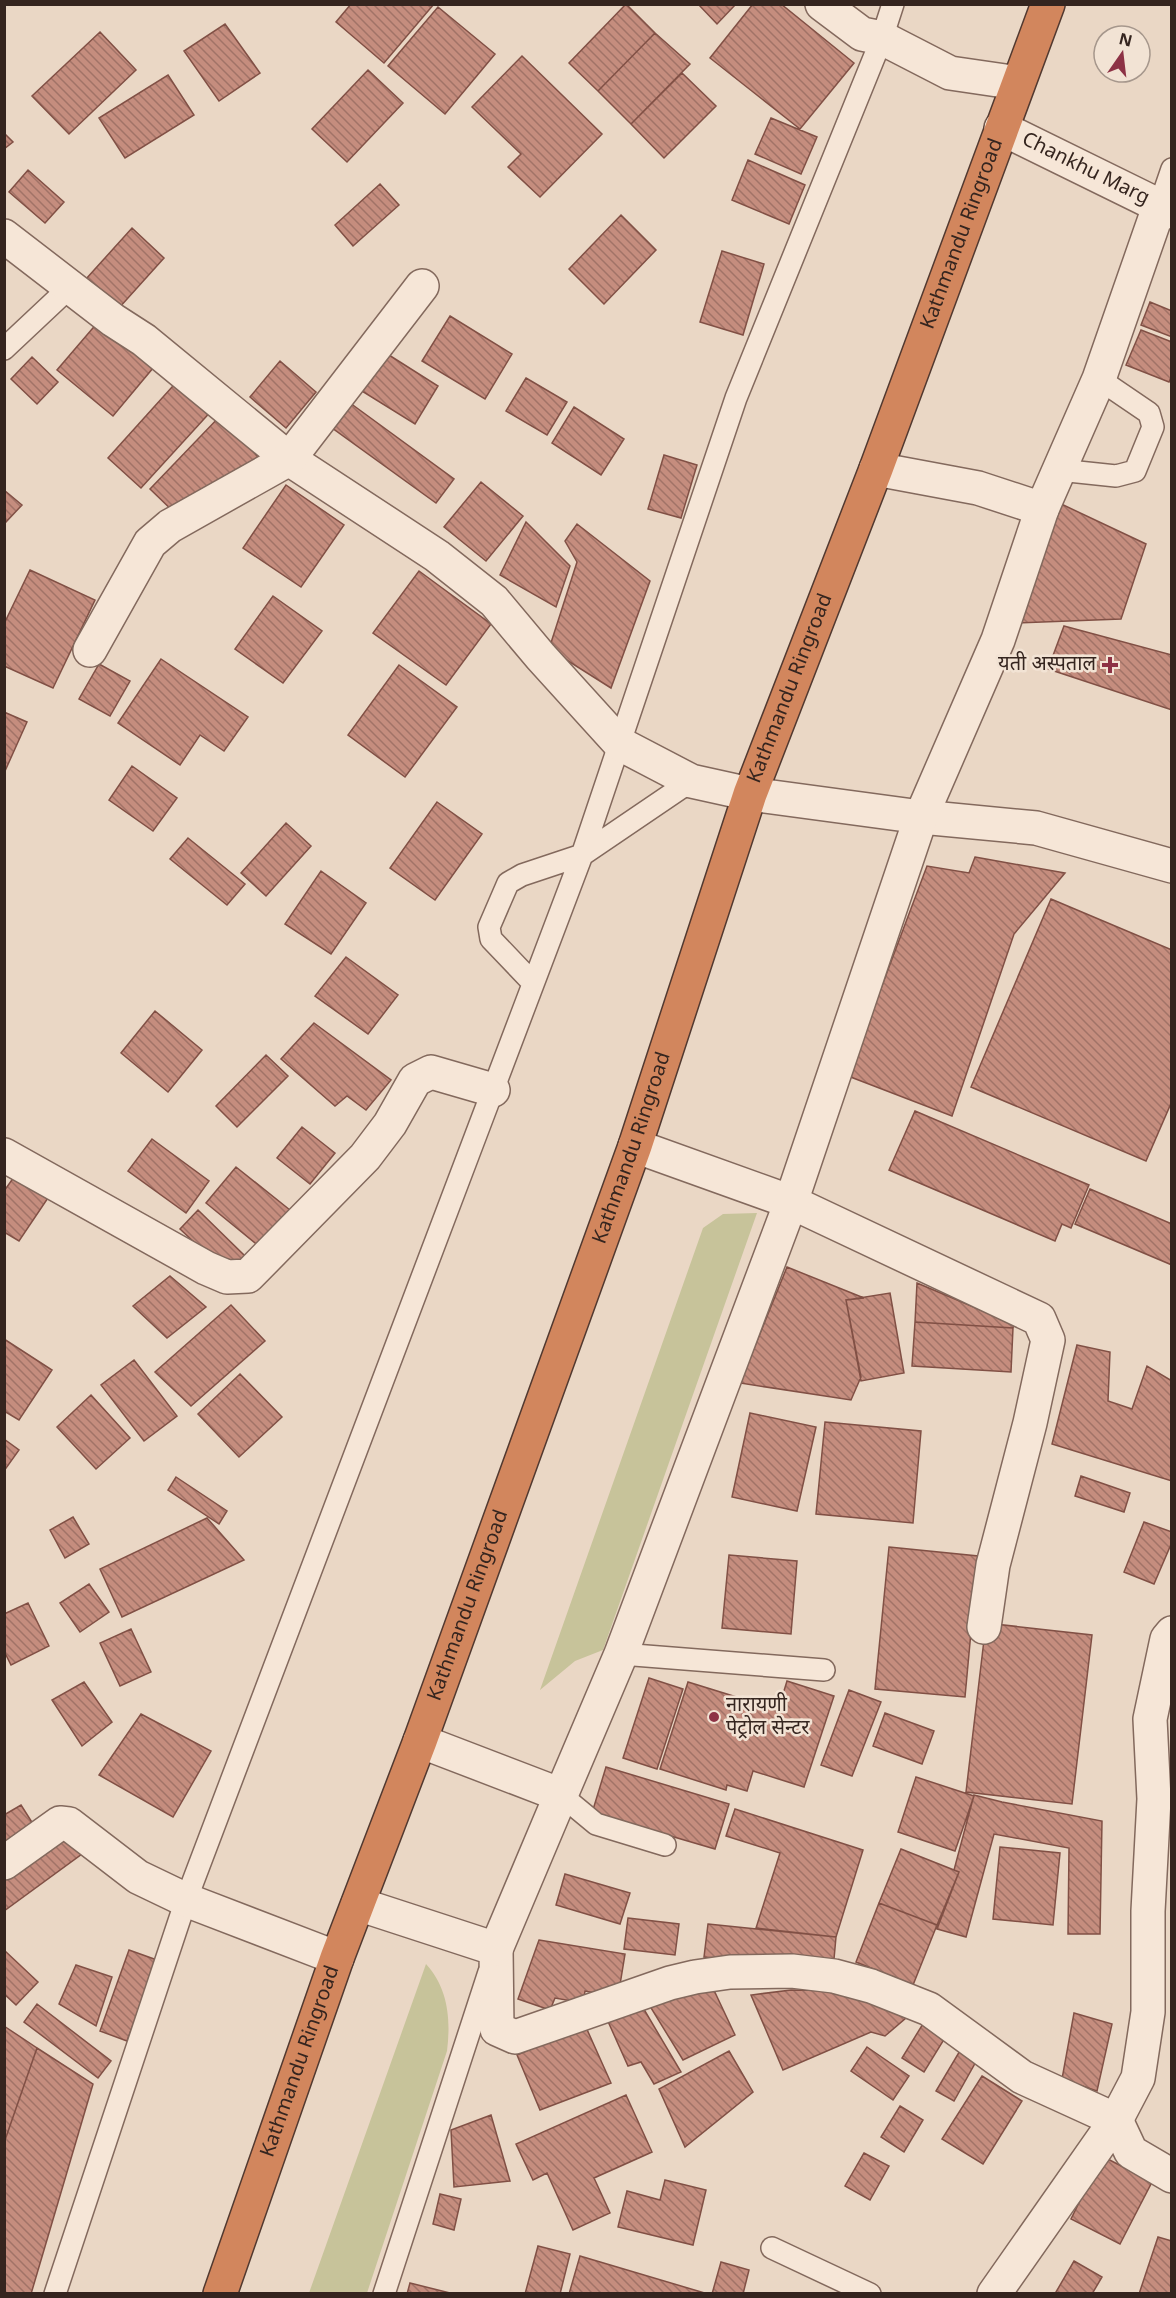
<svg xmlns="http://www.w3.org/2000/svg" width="1176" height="2298" font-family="Georgia,'Noto Sans Devanagari',serif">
  <defs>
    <pattern id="building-back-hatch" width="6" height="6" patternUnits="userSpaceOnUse" patternTransform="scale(1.5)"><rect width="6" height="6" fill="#c58d7e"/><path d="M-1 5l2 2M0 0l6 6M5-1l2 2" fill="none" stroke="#a17367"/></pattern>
  </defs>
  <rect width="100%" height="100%" fill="#ead7c5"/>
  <path fill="#c7c39a" d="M757,1213L603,1650L575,1661L540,1690L703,1228L723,1214Z
    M426,1964C448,1988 451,2019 447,2051L367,2293H309Z"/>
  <path fill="url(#building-back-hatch)" stroke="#815045" stroke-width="1.5" d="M351,4H434L384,63L336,22Z
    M626,4L655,33L598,91L569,63Z
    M698,4H736L717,24Z
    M753,4H781L854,63L800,129L710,58Z
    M438,7L495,54L445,114L388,66Z
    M225,24L260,73L219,101L184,51Z
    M100,32L136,70L69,134L32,96Z
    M655,33L690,64L631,124L598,91Z
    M522,56L602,134L540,197L508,167L521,154L472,107Z
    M368,70L403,103L347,162L312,129Z
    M682,73L716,106L664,158L631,124Z
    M168,75L194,115L125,158L99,118Z
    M771,118L817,137L801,174L755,154Z
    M4,133L13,142L4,149Z
    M748,160L805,185L789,224L732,200Z
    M28,170L64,202L45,223L9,192Z
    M380,184L399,205L353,246L335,225Z
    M621,215L656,250L604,304L569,269Z
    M132,228L164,258L119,308L86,279Z
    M722,251L764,264L743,335L700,322Z
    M1150,302L1172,311V337L1141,325Z
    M450,316L512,354L485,399L422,361Z
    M98,322L127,348L153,368L113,416L57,370Z
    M1141,330L1172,342V375L1169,382L1126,365Z
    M381,350L438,386L415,424L357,388Z
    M32,357L58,382L37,404L11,379Z
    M280,361L316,392L286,428L250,397Z
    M181,377L214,408L141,488L108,458Z
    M526,378L567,402L547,435L506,411Z
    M346,400L454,479L436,503L328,425Z
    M574,407L624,439L601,475L552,443Z
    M221,415L265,465L178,516L150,489Z
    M664,455L697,465L681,518L648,509Z
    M481,482L523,516L486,561L444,527Z
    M286,485L344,525L301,587L243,548Z
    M4,490L22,505L4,524Z
    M1057,502L1146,544L1121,619L1017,623Z
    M526,522L570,566L556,607L500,575Z
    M577,524L650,581L611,688L549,649L577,562L565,541Z
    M30,570L95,600L53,688L4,666V624Z
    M419,571L491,624L446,685L373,633Z
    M273,596L322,631L283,683L235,649Z
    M1064,626L1172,655V710L1048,669Z
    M161,659L248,717L224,751L200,735L180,765L118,723Z
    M99,664L130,681L110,716L79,699Z
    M399,665L457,707L405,777L348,735Z
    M4,712L27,722L5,771H4Z
    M132,766L177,798L153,831L109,800Z
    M437,802L482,834L435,900L390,868Z
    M286,823L311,846L266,896L241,873Z
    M188,838L245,884L227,905L170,859Z
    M975,857L1065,873L1014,934L952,1116L848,1076L927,866L969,873Z
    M321,871L366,903L331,954L285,924Z
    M1051,899L1172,950V1101L1146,1161L971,1087Z
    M346,957L398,995L368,1034L315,996Z
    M155,1011L202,1050L168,1092L121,1053Z
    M314,1023L391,1080L366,1110L347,1096L335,1106L281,1059Z
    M266,1055L288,1076L237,1127L216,1106Z
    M915,1111L1089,1185L1071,1228L1062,1224L1055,1241L889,1170Z
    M302,1127L335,1153L310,1184L277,1158Z
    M152,1139L209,1181L186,1213L128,1171Z
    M236,1167L290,1210L260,1247L206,1203Z
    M19,1170L52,1192L19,1241L4,1232V1191Z
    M1090,1189L1172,1224V1265L1075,1224Z
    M198,1210L245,1256L227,1273L180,1229Z
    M787,1267L864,1298L846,1300L861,1377L851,1400L740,1383Z
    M170,1276L206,1307L167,1338L133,1306Z
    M917,1283L1014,1324L1013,1328L915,1322Z
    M890,1293L904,1373L861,1381L846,1300Z
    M231,1305L265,1341L191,1406L155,1372Z
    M915,1322L1013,1328L1011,1372L912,1366Z
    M4,1339L52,1370L19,1420L4,1411Z
    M1077,1345L1110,1352L1108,1401L1132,1409L1147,1366L1172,1381V1481L1052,1444Z
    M134,1360L177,1416L144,1441L101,1385Z
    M240,1374L282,1417L239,1457L198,1414Z
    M91,1395L130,1438L96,1469L57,1427Z
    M750,1413L816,1427L797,1511L732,1497Z
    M825,1422L921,1431L913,1523L816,1514Z
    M4,1439L19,1450L4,1471Z
    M1081,1476L1130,1493L1124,1512L1075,1496Z
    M176,1477L227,1511L219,1524L168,1490Z
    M73,1517L89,1544L65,1558L50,1530Z
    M207,1518L244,1560L122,1617L100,1569Z
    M1144,1522L1172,1532V1542L1154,1584L1124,1572Z
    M889,1547L978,1556L965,1697L875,1689Z
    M729,1555L797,1561L791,1634L722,1628Z
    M89,1584L109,1612L80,1632L60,1603Z
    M28,1603L49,1646L11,1665L4,1651V1614Z
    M986,1623L1092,1635L1072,1804L966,1792Z
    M131,1629L151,1672L120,1686L100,1643Z
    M649,1678L683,1689L657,1769L623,1758Z
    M787,1681L834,1696L804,1787L753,1771L747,1791L727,1785L726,1790L660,1769L688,1682L756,1703L758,1697L780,1704Z
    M84,1682L112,1722L82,1746L52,1700Z
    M849,1690L881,1702L852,1776L821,1765Z
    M885,1713L934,1731L922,1764L873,1746Z
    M141,1714L211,1751L173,1817L99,1775Z
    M606,1767L729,1804L715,1849L592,1813Z
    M916,1777L974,1796L955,1851L898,1832Z
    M974,1795L1002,1802L1102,1821L1100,1934H1068L1069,1848L994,1834L966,1937L937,1929L959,1872L954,1870Z
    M21,1805L35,1827L4,1847V1815Z
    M735,1809L863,1850L836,1937L756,1928L780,1853L726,1836Z
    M69,1828L86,1851L4,1911V1875Z
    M1000,1847L1060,1853L1053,1925L993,1919Z
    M901,1849L959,1872L937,1925L879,1903Z
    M565,1874L630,1893L620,1924L556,1905Z
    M879,1903L937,1925L913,1985L856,1962Z
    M628,1918L679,1924L675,1955L624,1949Z
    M708,1924L836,1937L833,1970L704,1957Z
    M539,1940L625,1954L618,1997L585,1991L583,2003L555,1998L550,2010L518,1999Z
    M4,1950L38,1982L16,2005L4,1994Z
    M129,1950L157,1960L127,2041L100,2031Z
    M76,1965L112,1977L96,2026L59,2004Z
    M712,1986L735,2035L683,2060L648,2003Z
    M791,1990L855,1991L913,2012L885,2036L871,2032L783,2070L751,1995Z
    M37,2004L111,2061L98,2078L24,2022Z
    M642,2006L681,2072L654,2084L641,2062L628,2066L606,2017Z
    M1074,2013L1112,2024L1097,2091L1062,2079Z
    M929,2014L951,2028L924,2072L902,2058Z
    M585,2025L611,2083L540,2110L517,2055Z
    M4,2026L37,2048L4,2143Z
    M867,2047L909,2076L893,2100L851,2071Z
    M37,2048L93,2084L31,2294H4V2143Z
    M961,2049L978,2058L954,2101L936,2091Z
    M729,2051L753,2092L685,2147L659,2089Z
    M982,2076L1022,2101L983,2164L942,2139Z
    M626,2095L652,2152L594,2178L610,2213L573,2230L547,2173L533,2180L516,2144Z
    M900,2106L923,2120L904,2152L881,2137Z
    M491,2115L510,2181L454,2187L451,2130Z
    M864,2153L889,2166L870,2200L845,2186Z
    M1102,2156L1152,2182L1120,2244L1071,2219Z
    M665,2180L706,2190L693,2245L618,2227L627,2191L660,2200Z
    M440,2194L461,2199L454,2230L433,2224Z
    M1158,2237L1172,2241V2294H1139Z
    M538,2246L570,2254L560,2294H525Z
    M580,2256L708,2294H569Z
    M1074,2261L1102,2277L1092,2294H1060L1056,2292Z
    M721,2262L749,2270L743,2294H712Z
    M410,2283L454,2294H407Z"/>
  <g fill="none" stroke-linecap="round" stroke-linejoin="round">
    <g stroke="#83695d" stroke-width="24">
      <path id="lane" d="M1159,207L1172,169
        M4,349L70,287
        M1059,470L1116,476L1135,471L1153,427L1149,413L1099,379
        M533,983L491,939L489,927L508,883L522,875L582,855L691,781
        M621,1654L824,1670
        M561,1795L596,1824L665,1845
        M772,2248L870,2294
        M55,2294L186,1900L582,855L736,398L882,38L893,4
        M384,2294L489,1972"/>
    </g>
    <g stroke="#83695d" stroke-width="36">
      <g id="street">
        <path d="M822,4L862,34L882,38L950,73L1018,83"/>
        <path id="s1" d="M1001,128L1172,212"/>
        <path d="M4,236L113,320L144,340L289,459L437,556L494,601L541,657L620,744L691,781L750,794L921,817L1036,828L1172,866"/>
        <path d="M1042,509L1099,379L1159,207"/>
        <path d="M90,650L150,543L170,526L289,459L422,286"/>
        <path d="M635,1146L791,1202L1039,1319L1048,1340L1030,1423L993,1565L984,1627"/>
        <path d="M4,1155L206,1268L227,1277L248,1276L365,1157L390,1124L415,1080L431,1072L493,1090"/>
        <path d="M420,1741L561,1795L621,1654L791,1202L921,817L998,640L1042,509L978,488L876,469"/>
        <path d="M4,1863L60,1823L69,1824L138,1877L186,1900L337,1958"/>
        <path d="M358,1904L496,1949L497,2029L515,2037L670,1983L695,1977L730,1972L792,1971L834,1976L871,1986L929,2009L1022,2077L1116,2120L1131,2152L1172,2176"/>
        <path d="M496,1949L561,1795"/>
        <path d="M994,2294L1116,2120L1138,2078L1148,2012V1911L1154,1799L1150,1719L1167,1639L1172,1633"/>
      </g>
    </g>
    <g stroke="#523930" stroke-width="36">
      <g id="highway">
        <path id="s2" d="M220,2294L337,1958L420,1741L635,1146L750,794L876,469L1048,4"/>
      </g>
    </g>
    <use href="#lane" stroke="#f6e6d7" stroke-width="21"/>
    <use href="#street" stroke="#f6e6d7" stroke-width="33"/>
    <use href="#highway" stroke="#d2865d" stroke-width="33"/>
  </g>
  <g fill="#8d3245" stroke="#f2e3d4" stroke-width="2">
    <path d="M1107 656h6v6h6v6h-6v6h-6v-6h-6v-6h6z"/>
    <circle cx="714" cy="1717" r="6"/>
  </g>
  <g text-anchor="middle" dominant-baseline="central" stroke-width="5" stroke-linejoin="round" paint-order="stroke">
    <g font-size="20" fill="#35251f" stroke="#f2e3d4">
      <text stroke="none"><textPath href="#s1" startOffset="94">Chankhu Marg</textPath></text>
      <text stroke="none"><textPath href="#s2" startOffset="2190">Kathmandu Ringroad</textPath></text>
      <text stroke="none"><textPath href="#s2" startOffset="1704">Kathmandu Ringroad</textPath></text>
      <text stroke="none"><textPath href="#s2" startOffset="1218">Kathmandu Ringroad</textPath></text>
      <text stroke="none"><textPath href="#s2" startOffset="732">Kathmandu Ringroad</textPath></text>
      <text stroke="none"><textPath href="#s2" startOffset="246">Kathmandu Ringroad</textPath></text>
    </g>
    <g font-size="20" fill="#35251f" stroke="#f2e3d4" text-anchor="end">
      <text x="1096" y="665">यती अस्पताल</text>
      <text x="726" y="1706" text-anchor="start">नारायणी<tspan x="726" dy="23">पेट्रोल सेन्टर</tspan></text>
    </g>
  </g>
  <rect width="1176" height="2298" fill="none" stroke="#35251f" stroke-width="12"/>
  <g transform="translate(1122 54) rotate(14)"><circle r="28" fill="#f2e3d4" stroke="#a6978c" stroke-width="1.5"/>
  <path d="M0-4.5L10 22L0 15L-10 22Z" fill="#8d3245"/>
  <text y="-9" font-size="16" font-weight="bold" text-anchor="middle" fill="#35251f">N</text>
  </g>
</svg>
